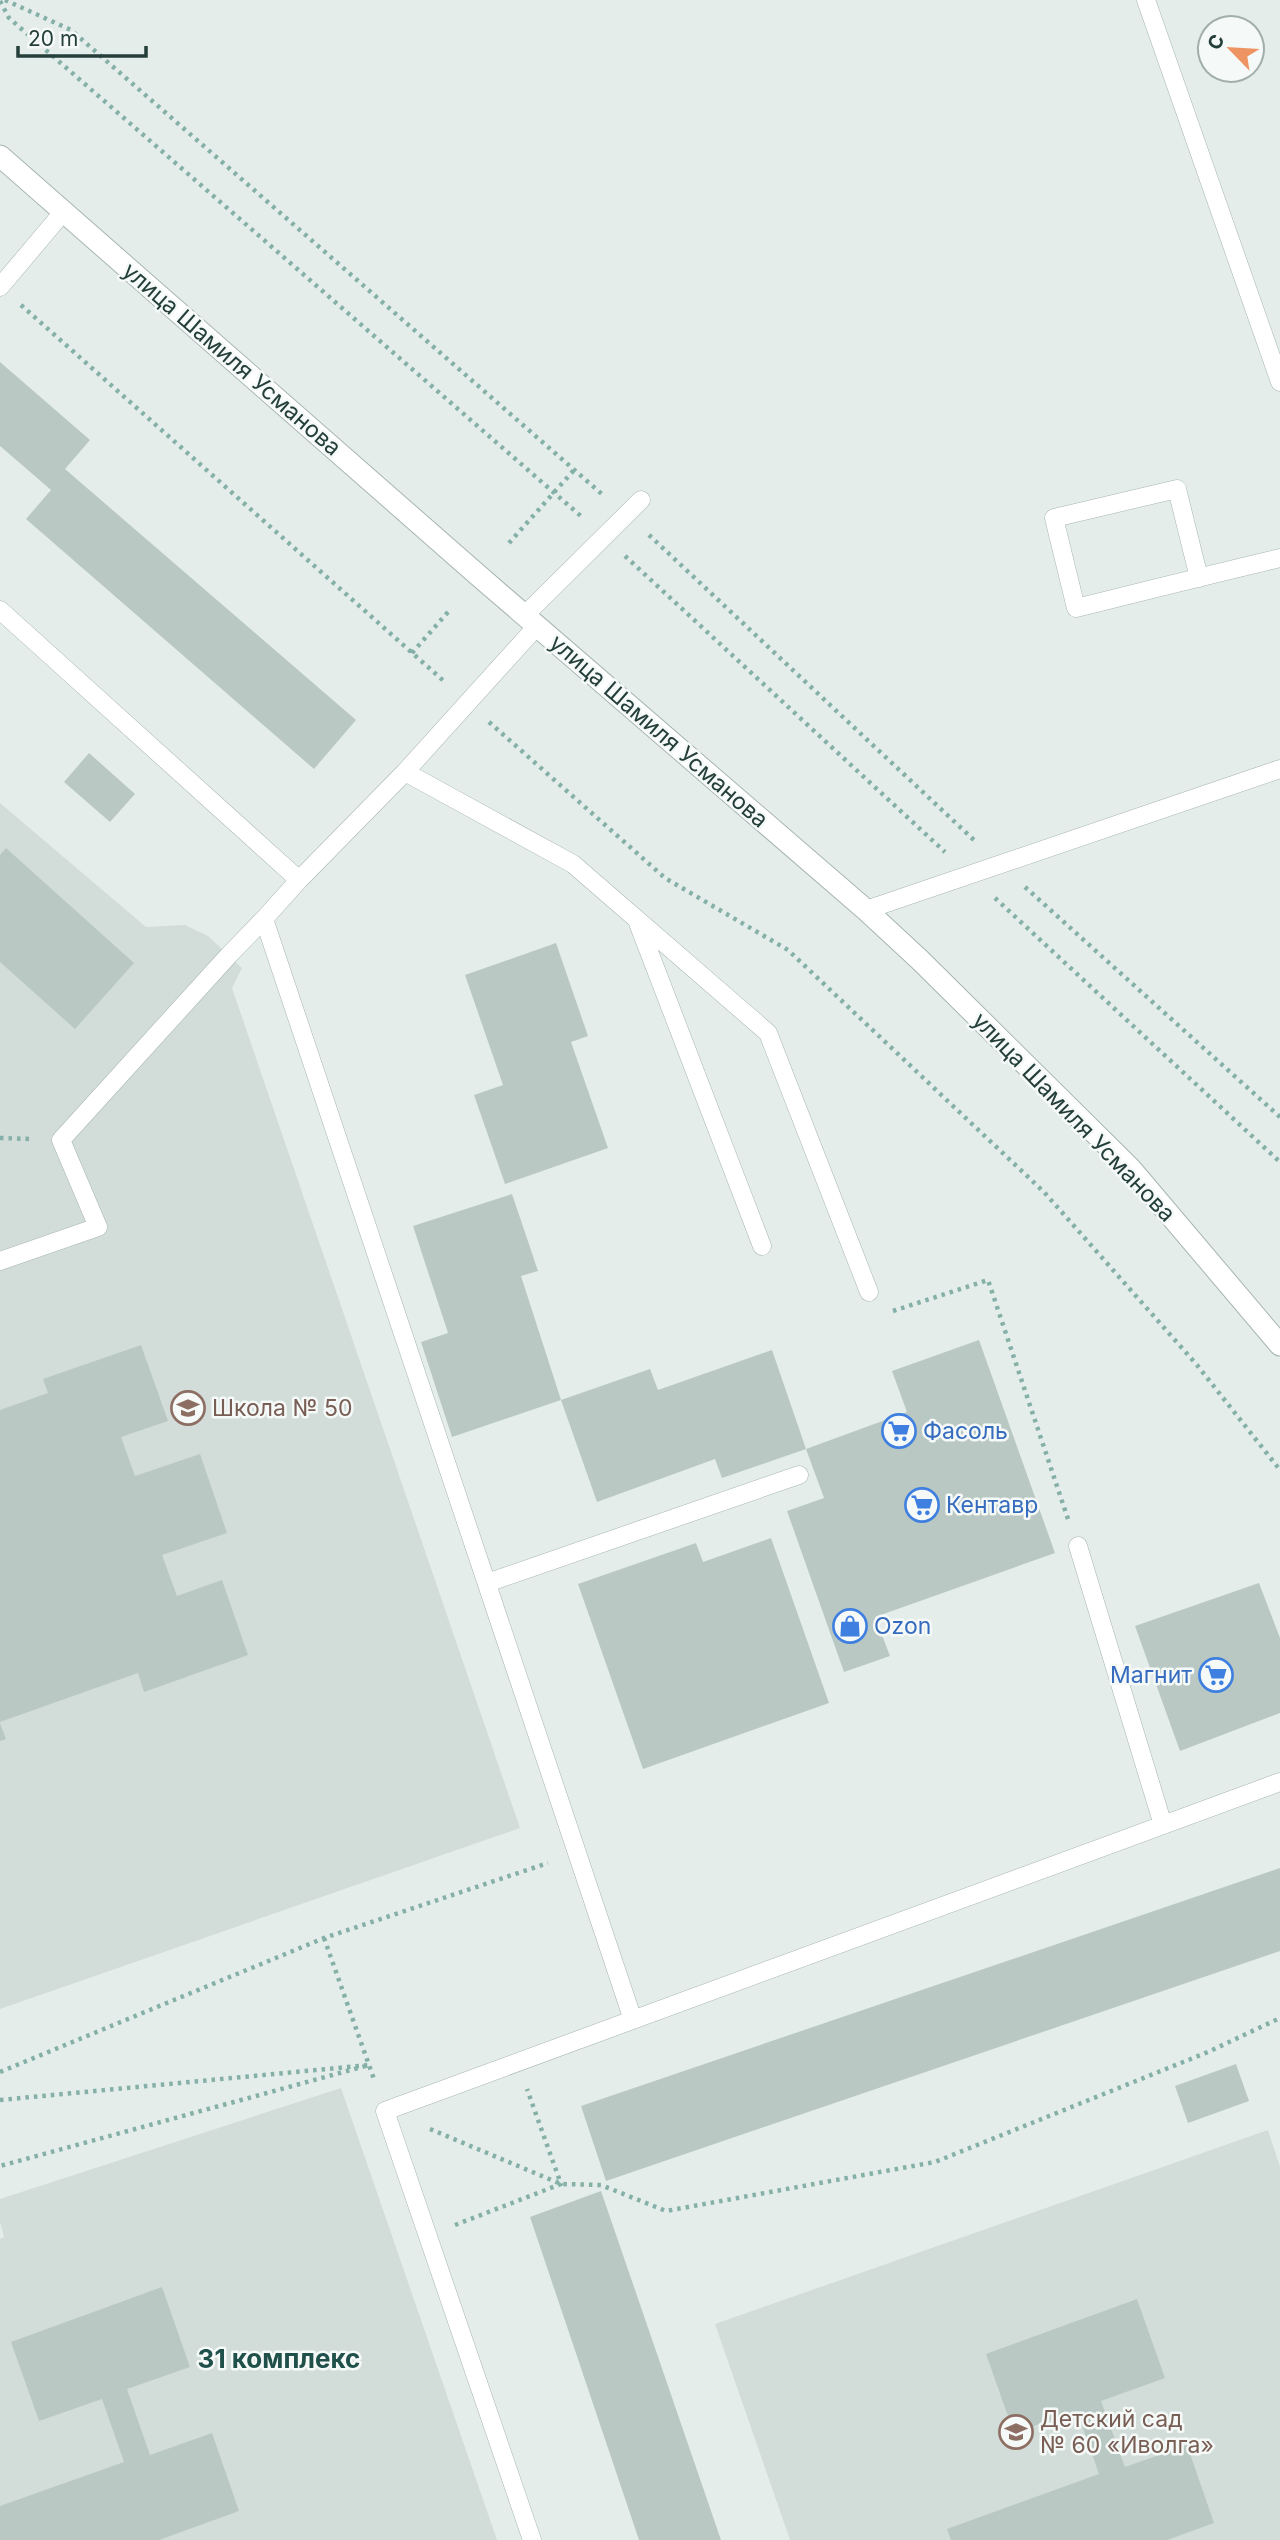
<svg xmlns="http://www.w3.org/2000/svg" width="1280" height="2540" font-family="Inter,sans-serif">
  <rect width="100%" height="100%" fill="#e4edea"/>
  <path fill="#d2ddd9" d="M0,803L146,927L185,925L208,936L242,968L232,988L520,1828L0,2009Z
    M341,2088L497,2540H0V2239L4,2237L0,2222V2199Z
    M1268,2130L1280,2167V2540H790L715,2324Z"/>
  <path fill="#b9c8c3" d="M0,362L90,440L65,469L356,720L314,769L26,519L51,490L0,446Z
    M89,753L135,794L110,822L64,782Z
    M6,848L134,963L75,1029L0,962V855Z
    M556,943L588,1036L571,1042L608,1148L505,1184L474,1095L503,1085L465,975Z
    M512,1194L538,1271L521,1276L561,1400L452,1437L421,1342L448,1333L413,1226Z
    M979,1340L1055,1553L875,1617L890,1656L844,1672L787,1511L824,1498L806,1449L907,1412L892,1371Z
    M141,1345L168,1421L121,1437L135,1476L200,1454L227,1533L162,1555L177,1596L222,1580L248,1655L144,1692L138,1673L0,1722V1410L48,1393L43,1379Z
    M772,1350L806,1449L722,1478L715,1459L597,1502L561,1400L650,1369L658,1390Z
    M771,1538L829,1703L643,1769L578,1584L696,1543L703,1562Z
    M1259,1583L1280,1638V1713L1180,1751L1135,1626Z
    M0,1723L6,1739L0,1741Z
    M1280,1868V1951L606,2181L581,2106Z
    M1236,2064L1249,2101L1188,2123L1175,2086Z
    M601,2191L721,2540H639L530,2217Z
    M162,2287L190,2367L127,2389L150,2455L212,2433L239,2511L159,2540H0V2506L124,2462L102,2399L39,2421L11,2342Z
    M1137,2299L1165,2378L1101,2401L1125,2467L1187,2445L1214,2523L1167,2540H951L947,2529L1099,2474L1077,2411L1014,2433L986,2354Z"/>
  <g fill="none" stroke-linecap="round" stroke-linejoin="round">
    <g stroke="#a7b5b2" stroke-width="19">
      <path id="service" d="M1146,0L1280,382
        M0,287L64,211
        M1199,578L1177,489L1054,518L1076,608C1144,591 1212,574 1280,558
        M0,610L299,880
        M525,615L641,500
        M537,626L405,772L299,880L264,919L633,2020
        M405,772L573,864L768,1033L869,1292
        M866,910L1280,769
        M638,923L762,1246
        M0,1261L98,1227L61,1140L229,955L264,919
        M1078,1546L1163,1825
        M487,1583L799,1475
        M532,2540L385,2111L1280,1782"/>
    </g>
    <g stroke="#a7b5b2" stroke-width="23">
      <path id="minor" d="M0,156L479,576L866,910L920,960L1131,1169L1280,1345"/>
    </g>
    <path stroke="#85b0a7" stroke-width="4.5" stroke-dasharray="3.5 5" stroke-linecap="butt" d="M5,0L71,30L603,495
      M0,1L9,18L582,517
      M21,305L446,683
      M649,535L975,841
      M509,543L574,470
      M625,556L945,852
      M412,653L448,612
      M489,722L665,878L788,950L1044,1192L1197,1365L1280,1470
      M1025,887L1280,1117
      M995,898L1280,1162
      M0,1138L32,1139
      M893,1311L988,1280L1068,1519
      M324,1938L375,2082
      M0,2072L324,1938L548,1863
      M0,2100L369,2065L0,2166
      M430,2129L561,2184L601,2185L666,2211L935,2162L1208,2052L1280,2018
      M455,2225L561,2184L527,2089"/>
    <use href="#service" stroke="#fff" stroke-width="18"/>
    <use href="#minor" stroke="#fff" stroke-width="21"/>
  </g>
  <defs>
    <g id="school-ring" transform="scale(1.75)"><circle r="9.5" fill="#f5f9f8" stroke="#8d6e63" stroke-width="1.5"/><path d="M0-5L7-2L0 1L-7-2ZM-4 1L0 2.5L4 1V4Q0 6-4 4Z" fill="#8d6e63"/></g>
    <g id="supermarket-ring" transform="scale(1.75)"><circle r="9.5" fill="#f5f9f8" stroke="#3f7fe0" stroke-width="1.5"/><path d="M-6-5.5h2.5l.6 2H6L4.5 2H-2.5L-4.4-4H-6ZM-1.5 3.2a1.3 1.3 0 1 0 .1 0ZM3 3.2a1.3 1.3 0 1 0 .1 0Z" fill="#3f7fe0"/></g>
    <g id="shop-ring" transform="scale(1.75)"><circle r="9.5" fill="#f5f9f8" stroke="#3f7fe0" stroke-width="1.5"/><path d="M-5-2.5h2.3a2.7 3.5 0 0 1 5.4 0H5L5.5 6h-11ZM-1.5-2.5h3a1.5 2.3 0 0 0-3 0Z" fill="#3f7fe0"/></g>
  </defs>
  <g fill-rule="evenodd">
    <use href="#school-ring" x="188" y="1408"/>
    <use href="#supermarket-ring" x="899" y="1431"/>
    <use href="#supermarket-ring" x="922" y="1505"/>
    <use href="#shop-ring" x="850" y="1626"/>
    <use href="#supermarket-ring" x="1216" y="1675"/>
    <use href="#school-ring" x="1016" y="2432"/>
  </g>
  <g text-anchor="middle" dominant-baseline="central" stroke-width="5" stroke-linejoin="round" paint-order="stroke">
    <g font-size="23" fill="#243e3a" stroke="#f5f9f8">
      <text transform="translate(232 359) rotate(41)">улица Шамиля Усманова</text>
      <text transform="translate(659 731) rotate(41)">улица Шамиля Усманова</text>
      <text transform="translate(1074 1117) rotate(46)">улица Шамиля Усманова</text>
    </g>
    <g font-size="23" fill="#785e54" stroke="#f5f9f8" text-anchor="start">
      <text x="212" y="1408">Школа № 50</text>
      <text x="1040" y="2419">Детский сад<tspan x="1040" dy="26">№ 60 «Иволга»</tspan></text>
    </g>
    <g font-size="23" fill="#366cbe" stroke="#f5f9f8" text-anchor="start">
      <text x="923" y="1431">Фасоль</text>
      <text x="946" y="1505">Кентавр</text>
      <text x="874" y="1626">Ozon</text>
      <text x="1192" y="1675" text-anchor="end">Магнит</text>
    </g>
    <g font-size="26" font-weight="bold" fill="#20504a" stroke="#f5f9f8">
      <text x="279" y="2358">31 комплекс</text>
    </g>
  </g>
  <g transform="translate(1231 49) rotate(295)"><circle r="33" fill="#f5f9f8" stroke="#a1aeac" stroke-width="2"/>
  <path d="M0-5L12 26L0 18L-12 26Z" fill="#ed9462"/>
  <text y="-10" font-size="19" font-weight="bold" text-anchor="middle" fill="#243e3a">С</text>
  </g>
  <path d="M18 46v10h128v-10" fill="none" stroke="#243e3a" stroke-width="3.5"/>
  <text x="28" y="46" font-size="21" fill="#243e3a" stroke="#f5f9f8" stroke-width="5" paint-order="stroke">20 m</text>
</svg>
